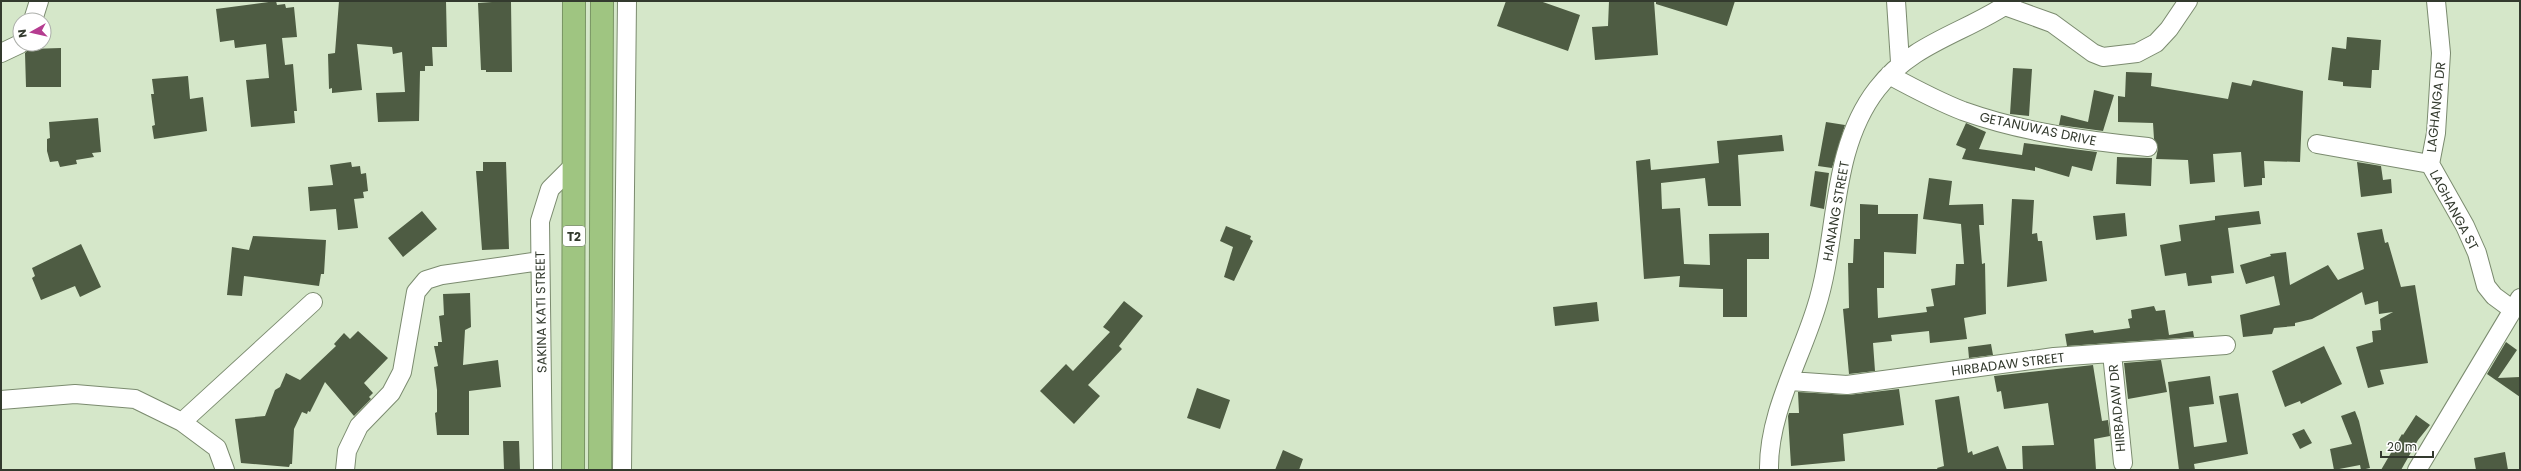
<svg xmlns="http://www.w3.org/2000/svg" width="2521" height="471" font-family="Poppins,sans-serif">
  <rect width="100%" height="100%" fill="#d5e7c9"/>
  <path fill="#4e5c43" d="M276,1L277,5L285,4L286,8L294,7L297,37L282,38L285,65L293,64L297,111H294L295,123L251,127L246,80L269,78L266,44L235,48L234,40L220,42L216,9Z
    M339,1H446L447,47H432L433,66H425V71H420L419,121L378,122L376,93L405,92L402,52L393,54L392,47L357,44L362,90L332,93V88L329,89L328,54L335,53Z
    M1506,1H1540L1580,15L1568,51L1497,26Z
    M1609,1H1654L1658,55L1595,60L1592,27L1608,26Z
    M1656,1H1735L1727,26L1656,4Z
    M492,2H511L512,72H486V70H481L478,3Z
    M2347,37L2381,40L2379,70H2372L2371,88L2343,86V82L2328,80L2332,47L2346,49Z
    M61,48V87H26L25,53L29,49Z
    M2013,68L2032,69L2029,116L2010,114Z
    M2126,72L2152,73L2151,86L2228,99L2232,82L2251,86L2253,80L2303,91L2300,162L2264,161L2265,178H2262V185L2244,187L2241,152L2213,154L2215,182L2190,184L2188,160L2156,159L2158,148L2154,139L2153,123L2118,122V96L2125,97Z
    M188,76L190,99L203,97L207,131L154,139L152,126L155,125L151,94H154L152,79Z
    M2094,90L2114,95L2103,131L2059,125L2061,115L2088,122Z
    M98,118L101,152L92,153L94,157L76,160L77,164L60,167L58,161L50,162L47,151V139L50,138L49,122Z
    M1826,122L1845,125L1832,168L1818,166Z
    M1966,123L1986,132L1979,149L2022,155L2024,143L2097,152L2092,171L2072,166L2069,177L2035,167V171L1962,159L1966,149L1956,145Z
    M1782,135L1784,151L1738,155L1741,206H1708L1705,178L1661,183L1662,209L1680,208L1684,264L1710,265L1709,234L1769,233V259H1747V317H1723V289L1679,287L1680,276L1644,279L1636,161L1650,159L1651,170L1719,163L1717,141Z
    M2117,157L2152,158L2151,186L2116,184Z
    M351,162L352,167L360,166L361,174L366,173L368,191L363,192L364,198L354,199L358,228L338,230L336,209L310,211L308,187L333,185L330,165Z
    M483,162H506L509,249L482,250L476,171H483Z
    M2357,162L2381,166L2383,180L2391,179L2392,193L2361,197Z
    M1815,171L1829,173L1824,209L1810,206Z
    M1929,178L1952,181L1949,205L1983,204L1984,225H1979L1982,264L1985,263L1986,314L1964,318L1967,339L1930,343L1929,331L1891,335L1892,341L1873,343L1875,371L1849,374L1843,309L1849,308L1848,263H1853L1854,239H1860V204L1878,205V214H1918L1916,254L1884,252V288H1877L1878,318L1927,312L1926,307L1934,306L1931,289L1955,285L1956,264H1964L1961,224L1923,219Z
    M2012,199L2034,200L2032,234L2037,233L2038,241H2042L2047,281L2007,287Z
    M422,211L437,229L403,257L388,238Z
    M2259,211L2261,224L2228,228L2234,273L2211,276L2212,283L2188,286L2186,273L2165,276L2160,245L2181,241L2179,225L2215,220V216Z
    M2125,213L2127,236L2096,240L2093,216Z
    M1226,226L1251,236L1250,239L1253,241L1234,281L1224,277L1233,247L1220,241Z
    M2382,229L2385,243L2388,242L2401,287L2415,285L2428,363L2380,370L2384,384L2368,388L2356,347L2373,342L2372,331L2381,330L2380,319L2393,312L2379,314L2378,301L2365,305L2362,292L2312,319L2295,323V326L2274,328L2272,334L2243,337L2240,315L2280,305L2274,276L2246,284L2240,265L2271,256L2270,254L2286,252L2290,285L2328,265L2338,280L2364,269L2357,233Z
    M253,236L326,240L324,274H321L319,286L244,276L242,296L227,295L232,247L249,250Z
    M81,244L101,287L80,297L75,286L41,300L32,278L35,276L32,268Z
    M470,293L471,327L465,330L463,365L498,360L501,387L469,391V435H437L435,413L437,412V390L434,367L438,366L434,346H438V342H442L439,316L444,315L443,294Z
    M1124,301L1143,316L1119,346L1122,349L1088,385L1100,396L1074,424L1040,391L1066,364L1073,371L1110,332L1103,327Z
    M1597,302L1599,321L1555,326L1553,307Z
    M2154,306L2156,311L2165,310L2169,335L2193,331L2194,337L2067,346L2065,334L2093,330L2094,333L2130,328L2128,319L2132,318L2131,310Z
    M358,331L388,358L364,383L373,393L369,397L371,399L354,416L325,382L310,412L308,411L307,414L302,412L294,429L292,464H290L289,467L241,463L235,419L265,416L275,390L280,387L286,373L300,380L336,346L334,344L344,333L350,339Z
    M2506,342L2517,350L2498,378L2520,377V397L2487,374Z
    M1991,344L1993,355L1969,358L1968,347Z
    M2324,346L2342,384L2301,404L2300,401L2285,407L2272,371Z
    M2161,360L2167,392L2128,399L2124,363Z
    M2093,365L2102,421L2108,420L2110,436L2094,439L2096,470H2023L2022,446L2054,445L2048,403L2004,409L2001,391L1997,392L1994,376Z
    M2210,376L2214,404L2189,407L2194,447L2227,442L2219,396L2238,393L2248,454L2194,464L2195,470H2179L2168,382Z
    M1197,388L1230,400L1220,429L1187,418Z
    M1899,389L1904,425L1843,434L1845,461L1791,466L1788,416L1789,413H1799L1798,392L1848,395Z
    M1959,396L1968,453L1972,451L1973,455L1998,446L2007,470H1938L1937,468L1944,466L1935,400Z
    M2355,411L2359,421L2370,468L2361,470L2360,465L2334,470L2330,449L2352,444L2341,416Z
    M2416,415L2430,425L2418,440L2401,470H2381L2402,434L2403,435Z
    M2304,429L2312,443L2300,449L2292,434Z
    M503,441H519L520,470H504Z
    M1283,450L1303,459L1299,470H1275Z
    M2505,452L2508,470H2476L2474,458Z"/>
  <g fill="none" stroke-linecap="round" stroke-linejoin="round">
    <g stroke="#7b8b6f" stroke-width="20">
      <path id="minor" d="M1896,1L1900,62
        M2005,6L2052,23L2093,53L2103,57L2137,53L2156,43L2169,29L2188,1
        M33,20L39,1
        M1,53L20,44
        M1889,75C1913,88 1937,101 1963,111C2022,132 2086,141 2148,147
        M2317,144L2430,164L2465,226L2477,253L2486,286L2494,296L2513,310
        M2430,164L2436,133L2441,53L2436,1
        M2112,353L2123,463
        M1790,381L1847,385L2054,357L2226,345
        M1,400L75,394L135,399L182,422L217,448L225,470
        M182,422L313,302
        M345,470L347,451L359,426L391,393L402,372L416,292L426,280L442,275L540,261
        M543,470L540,221L550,189L573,166
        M622,470L627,1
        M1769,470C1768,414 1800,360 1816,308C1839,237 1829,151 1877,89C1913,42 1966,33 2012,1
        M2417,470L2520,298"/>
    </g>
    <g stroke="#799464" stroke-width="24">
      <path id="highway" d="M573,470L574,1
        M600,470L602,1"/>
    </g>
    <use href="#minor" stroke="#fff" stroke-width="18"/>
    <use href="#highway" stroke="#9fc581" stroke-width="22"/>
  </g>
  <g text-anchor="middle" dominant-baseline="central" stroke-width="4" stroke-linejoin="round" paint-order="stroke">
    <rect fill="#fff" stroke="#70756d" stroke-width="1" x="563" y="226" width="22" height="20" rx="3"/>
    <g font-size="12" font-weight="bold" fill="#333a2e">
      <text x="574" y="236">T2</text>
    </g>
    <g font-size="13" fill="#333a2e" stroke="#fff">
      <text transform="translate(2436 107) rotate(-84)">LAGHANGA DR</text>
      <text transform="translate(2038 129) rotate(12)">GETANUWAS DRIVE</text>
      <text transform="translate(2454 210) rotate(62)">LAGHANGA ST</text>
      <text transform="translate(1836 211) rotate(-80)">HANANG STREET</text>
      <text transform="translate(541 312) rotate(-91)">SAKINA KATI STREET</text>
      <text transform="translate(2008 364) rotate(-7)">HIRBADAW STREET</text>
      <text transform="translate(2117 408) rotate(-95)">HIRBADAW DR</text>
    </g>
  </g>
  <rect width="2521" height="471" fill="none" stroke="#333a2e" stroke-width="4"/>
  <g transform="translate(32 32) rotate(262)"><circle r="19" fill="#ffffff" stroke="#adb0ab"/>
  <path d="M0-3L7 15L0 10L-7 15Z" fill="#b53c90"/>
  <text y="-6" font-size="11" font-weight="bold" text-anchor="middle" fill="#333a2e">N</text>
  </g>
  <path d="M2381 451v6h52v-6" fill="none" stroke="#333a2e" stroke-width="2"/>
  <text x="2387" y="451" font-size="12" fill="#333a2e" stroke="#ffffff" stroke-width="3" paint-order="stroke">20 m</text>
</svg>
